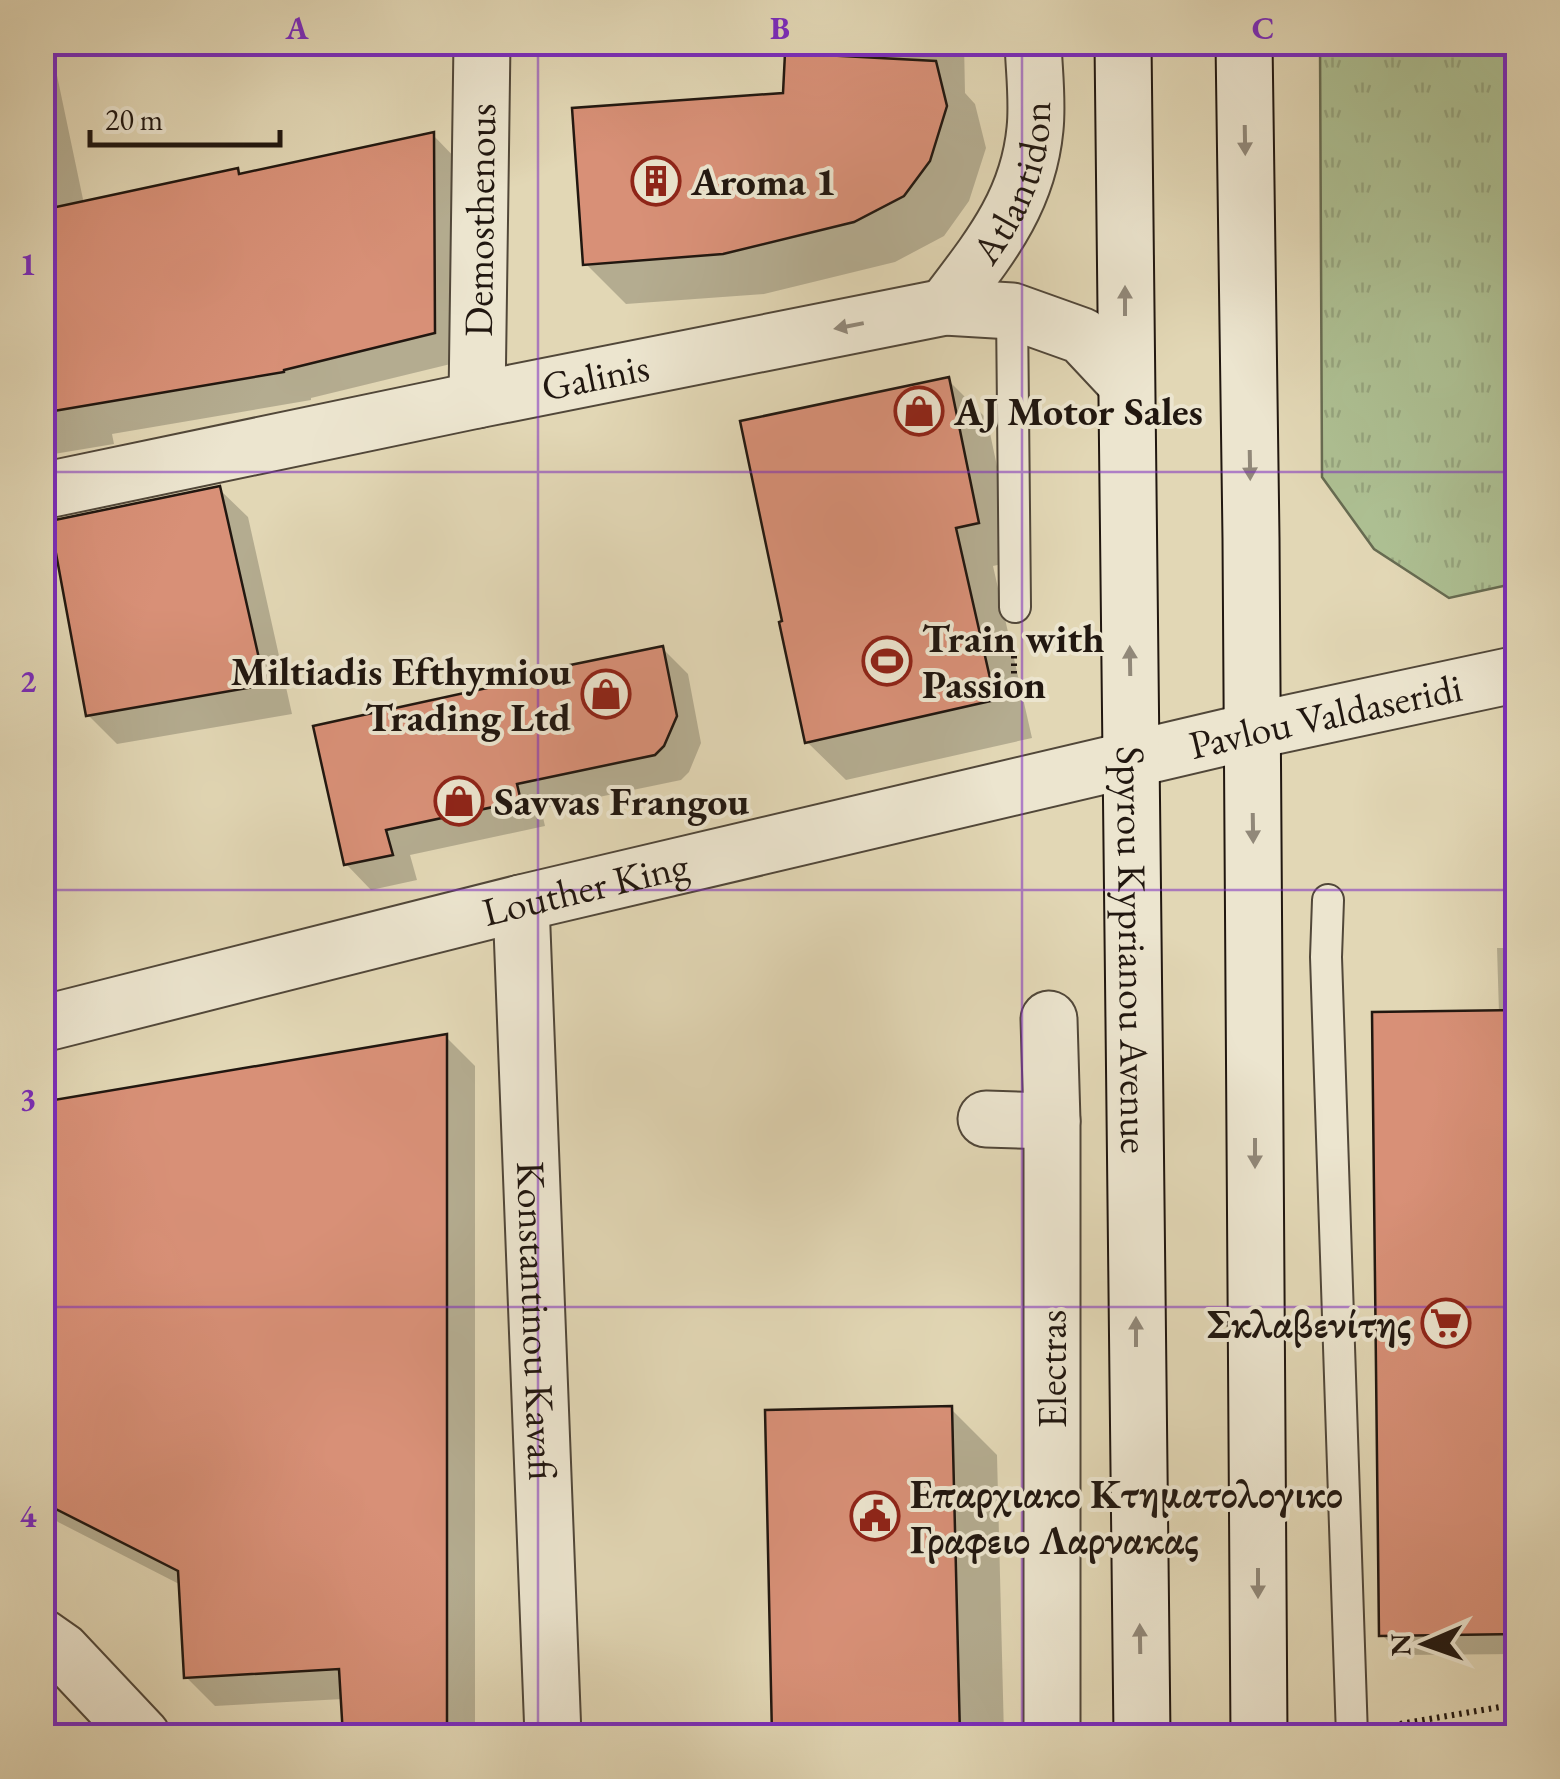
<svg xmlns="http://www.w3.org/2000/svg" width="1560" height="1779" font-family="'EB Garamond',serif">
  <defs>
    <pattern id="grass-tufts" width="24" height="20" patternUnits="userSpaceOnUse" patternTransform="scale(2.5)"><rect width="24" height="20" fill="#adbf92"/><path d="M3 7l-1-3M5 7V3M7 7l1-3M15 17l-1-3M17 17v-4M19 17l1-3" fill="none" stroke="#95a37d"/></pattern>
  </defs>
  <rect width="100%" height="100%" fill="#e2d7b5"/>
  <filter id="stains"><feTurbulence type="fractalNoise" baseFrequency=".002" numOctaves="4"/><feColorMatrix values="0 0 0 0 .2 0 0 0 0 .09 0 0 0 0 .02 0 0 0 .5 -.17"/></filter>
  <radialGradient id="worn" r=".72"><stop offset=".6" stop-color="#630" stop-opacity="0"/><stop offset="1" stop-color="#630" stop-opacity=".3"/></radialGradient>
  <path fill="url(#grass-tufts)" stroke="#676b51" stroke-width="2.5" d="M1320,43H1517V583L1449,598L1374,549L1322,477Z"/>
  <path fill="#0003" d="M42,42H50L84,204L237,171L242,176L433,135L461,164L463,361L311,398V400L112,434L114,444L42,456Z
    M788,42H964L965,93L975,104L986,148L969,201L944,236L895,262L764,294L626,304L586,264L786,95Z
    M948,380L987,419L1017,561L993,566L1032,738L846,780L807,742Z
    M219,489L248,517L292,714L117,744L88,715Z
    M662,648L688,674L701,743L689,772L681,780L541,809L545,826L410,855L417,880L371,890L346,864L316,728Z
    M1497,948H1518V1654L1402,1655L1382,1635L1499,1013Z
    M446,1037L475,1066V1736H345L343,1699L215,1706L186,1677L181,1585L58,1522L42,1507V1105Z
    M951,1409L997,1455L1004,1736H775L768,1413Z
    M42,1722L65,1733L69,1736H42Z"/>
  <path fill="#d89077" stroke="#211710" stroke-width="2.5" d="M785,53L936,61L947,106L930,161L904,196L854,222L723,254L583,265L572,108L783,93Z
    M434,132L435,333L284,370V372L42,413V210L238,168L239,174Z
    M949,377L979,523L956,528L995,700L805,743L779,622L782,621L740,421Z
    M220,486L265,685L86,716L50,521Z
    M663,646L677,716L664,746L655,755L517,784L521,801L386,830L393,855L344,865L313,726L537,677L536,672Z
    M1518,1010V1634L1379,1636L1372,1012Z
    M447,1034V1736H343L339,1669L184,1678L178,1571L42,1502V1102Z
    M952,1406L960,1736H772L765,1410Z"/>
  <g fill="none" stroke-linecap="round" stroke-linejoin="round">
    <g stroke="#514739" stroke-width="34">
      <path id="service" d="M1012,311L1015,607
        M1328,900L1326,957L1352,1736"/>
    </g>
    <g stroke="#514739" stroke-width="59">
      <g id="minor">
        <path id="s1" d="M945,307C988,250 1028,203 1035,129C1038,101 1034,71 1033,42"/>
        <path id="s2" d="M477,400L482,42"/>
        <path id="s3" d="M42,491L477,400L945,307L1012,311L1082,336L1126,383"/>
        <path id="s4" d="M521,903L553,1736"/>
        <path d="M1049,1019L1052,1121V1736"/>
        <path d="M986,1119L1052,1121"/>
        <path d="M42,1637L62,1651L142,1736"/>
      </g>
    </g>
    <g stroke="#514739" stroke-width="59">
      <g id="tertiary">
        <path id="s5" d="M42,1024L521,903L1252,731L1518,674"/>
      </g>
    </g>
    <g stroke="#211710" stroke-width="59">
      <g id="secondary">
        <path id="s6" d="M1123,42L1142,1736"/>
        <path d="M1244,42L1251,538L1259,1736"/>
      </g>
    </g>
    <path stroke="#211710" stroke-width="6" stroke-dasharray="2.5 5" stroke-linecap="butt" d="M1014,696V654
      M1400,1724L1518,1704"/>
    <use href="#service" stroke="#ece5cf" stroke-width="30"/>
    <use href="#minor" stroke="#ece5cf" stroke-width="55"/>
    <use href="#tertiary" stroke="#ece5cf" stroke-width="55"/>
    <use href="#secondary" stroke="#ece5cf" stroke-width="55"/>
  </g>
  <defs><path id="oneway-solid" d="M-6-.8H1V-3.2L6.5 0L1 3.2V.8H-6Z" transform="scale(2.5)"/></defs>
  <g fill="#918879">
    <use href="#oneway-solid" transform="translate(1245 140) rotate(89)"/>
    <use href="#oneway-solid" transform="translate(1125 301) rotate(-90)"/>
    <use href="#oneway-solid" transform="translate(849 326) rotate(169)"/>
    <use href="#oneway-solid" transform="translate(1250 465) rotate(89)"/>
    <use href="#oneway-solid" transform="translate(1130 661) rotate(-91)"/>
    <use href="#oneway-solid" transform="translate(1253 828) rotate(89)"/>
    <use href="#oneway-solid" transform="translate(1255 1153) rotate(90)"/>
    <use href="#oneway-solid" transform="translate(1136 1332) rotate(-90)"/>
    <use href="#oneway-solid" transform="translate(1258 1583) rotate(90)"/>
    <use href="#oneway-solid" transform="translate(1140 1639) rotate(-91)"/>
  </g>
  <path fill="none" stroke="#7b2cbf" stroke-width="2.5" stroke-opacity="0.55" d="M538,42V1736M1022,42V1736M42,472H1518M42,890H1518M42,1307H1518"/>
  <defs>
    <g id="building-ring" transform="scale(2.5)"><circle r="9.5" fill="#ece5cf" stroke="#8f2418" stroke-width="1.5"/><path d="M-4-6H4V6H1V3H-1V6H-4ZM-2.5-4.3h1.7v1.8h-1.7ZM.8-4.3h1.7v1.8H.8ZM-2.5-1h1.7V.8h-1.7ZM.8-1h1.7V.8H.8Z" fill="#8f2418"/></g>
    <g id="shop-ring" transform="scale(2.5)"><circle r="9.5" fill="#ece5cf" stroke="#8f2418" stroke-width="1.5"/><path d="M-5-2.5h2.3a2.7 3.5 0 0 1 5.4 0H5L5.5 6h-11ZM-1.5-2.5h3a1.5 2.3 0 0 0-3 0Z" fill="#8f2418"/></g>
    <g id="stadium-ring" transform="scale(2.5)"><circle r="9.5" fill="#ece5cf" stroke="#8f2418" stroke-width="1.5"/><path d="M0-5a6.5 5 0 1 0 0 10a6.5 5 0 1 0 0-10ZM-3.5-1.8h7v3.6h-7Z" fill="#8f2418"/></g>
    <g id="supermarket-ring" transform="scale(2.5)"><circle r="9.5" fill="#ece5cf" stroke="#8f2418" stroke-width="1.5"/><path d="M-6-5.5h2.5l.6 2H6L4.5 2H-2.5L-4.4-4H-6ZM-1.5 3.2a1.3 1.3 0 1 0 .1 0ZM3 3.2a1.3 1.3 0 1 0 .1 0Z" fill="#8f2418"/></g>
    <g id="civic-ring" transform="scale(2.5)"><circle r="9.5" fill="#ece5cf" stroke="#8f2418" stroke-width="1.5"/><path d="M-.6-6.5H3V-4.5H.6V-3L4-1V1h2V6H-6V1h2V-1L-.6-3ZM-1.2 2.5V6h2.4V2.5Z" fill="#8f2418"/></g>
  </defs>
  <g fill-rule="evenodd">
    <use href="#building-ring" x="656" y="181"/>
    <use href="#shop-ring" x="919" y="411"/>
    <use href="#stadium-ring" x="887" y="661"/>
    <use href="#shop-ring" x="606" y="694"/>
    <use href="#shop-ring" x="459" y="801"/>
    <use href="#supermarket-ring" x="1446" y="1323"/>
    <use href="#civic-ring" x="875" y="1516"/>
  </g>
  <g text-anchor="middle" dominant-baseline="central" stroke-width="8" stroke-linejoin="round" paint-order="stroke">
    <g font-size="40" fill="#211710" stroke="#ece5cf">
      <text stroke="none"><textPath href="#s1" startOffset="145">Atlantidon</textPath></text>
      <text stroke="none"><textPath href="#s2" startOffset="180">Demosthenous</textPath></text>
      <text stroke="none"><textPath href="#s3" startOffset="565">Galinis</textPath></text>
      <text stroke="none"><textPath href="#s5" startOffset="1320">Pavlou Valdaseridi</textPath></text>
      <text stroke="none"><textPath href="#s5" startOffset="560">Louther King</textPath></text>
      <text stroke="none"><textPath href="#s6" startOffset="908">Spyrou Kyprianou Avenue</textPath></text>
      <text stroke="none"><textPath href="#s4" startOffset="418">Konstantinou Kavafi</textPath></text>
      <text transform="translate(1052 1369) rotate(-90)">Electras</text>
    </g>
    <g font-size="40" font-weight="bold" fill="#211710" stroke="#ece5cf" text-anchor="start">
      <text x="691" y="181">Aroma 1</text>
      <text x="954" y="411">AJ Motor Sales</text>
      <text x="922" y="638">Train with<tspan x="922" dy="46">Passion</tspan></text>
      <text x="571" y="671" text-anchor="end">Miltiadis Efthymiou<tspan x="571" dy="46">Trading Ltd</tspan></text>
      <text x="494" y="801">Savvas Frangou</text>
      <text x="1411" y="1323" text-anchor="end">Σκλαβενίτης</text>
      <text x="910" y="1493">Επαρχιακο Κτηματολογικο<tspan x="910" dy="46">Γραφειο Λαρνακας</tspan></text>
    </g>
  </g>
  <rect width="1560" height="1779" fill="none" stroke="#e2d7b5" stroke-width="110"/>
  <g transform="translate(1425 1644) rotate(268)" stroke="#ece5cf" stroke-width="8" paint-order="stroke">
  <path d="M0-8L18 38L0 25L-18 38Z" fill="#211710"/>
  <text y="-15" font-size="28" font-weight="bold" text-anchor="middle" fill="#211710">N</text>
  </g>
  <path d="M90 130v15h190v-15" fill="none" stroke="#211710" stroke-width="5"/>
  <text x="105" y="130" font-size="30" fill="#211710" stroke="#ece5cf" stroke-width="8" paint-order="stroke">20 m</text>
  <rect x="55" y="55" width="1450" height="1669" fill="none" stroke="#7b2cbf" stroke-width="4"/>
  <g font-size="32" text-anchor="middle" font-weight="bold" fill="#7b2cbf">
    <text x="297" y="39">A</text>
    <text x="780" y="39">B</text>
    <text x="1263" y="39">C</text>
    <text x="28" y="275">1</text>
    <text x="28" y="692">2</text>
    <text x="28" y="1110">3</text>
    <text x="28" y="1527">4</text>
  </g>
  <rect width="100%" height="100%" filter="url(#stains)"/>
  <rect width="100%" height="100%" fill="url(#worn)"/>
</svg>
